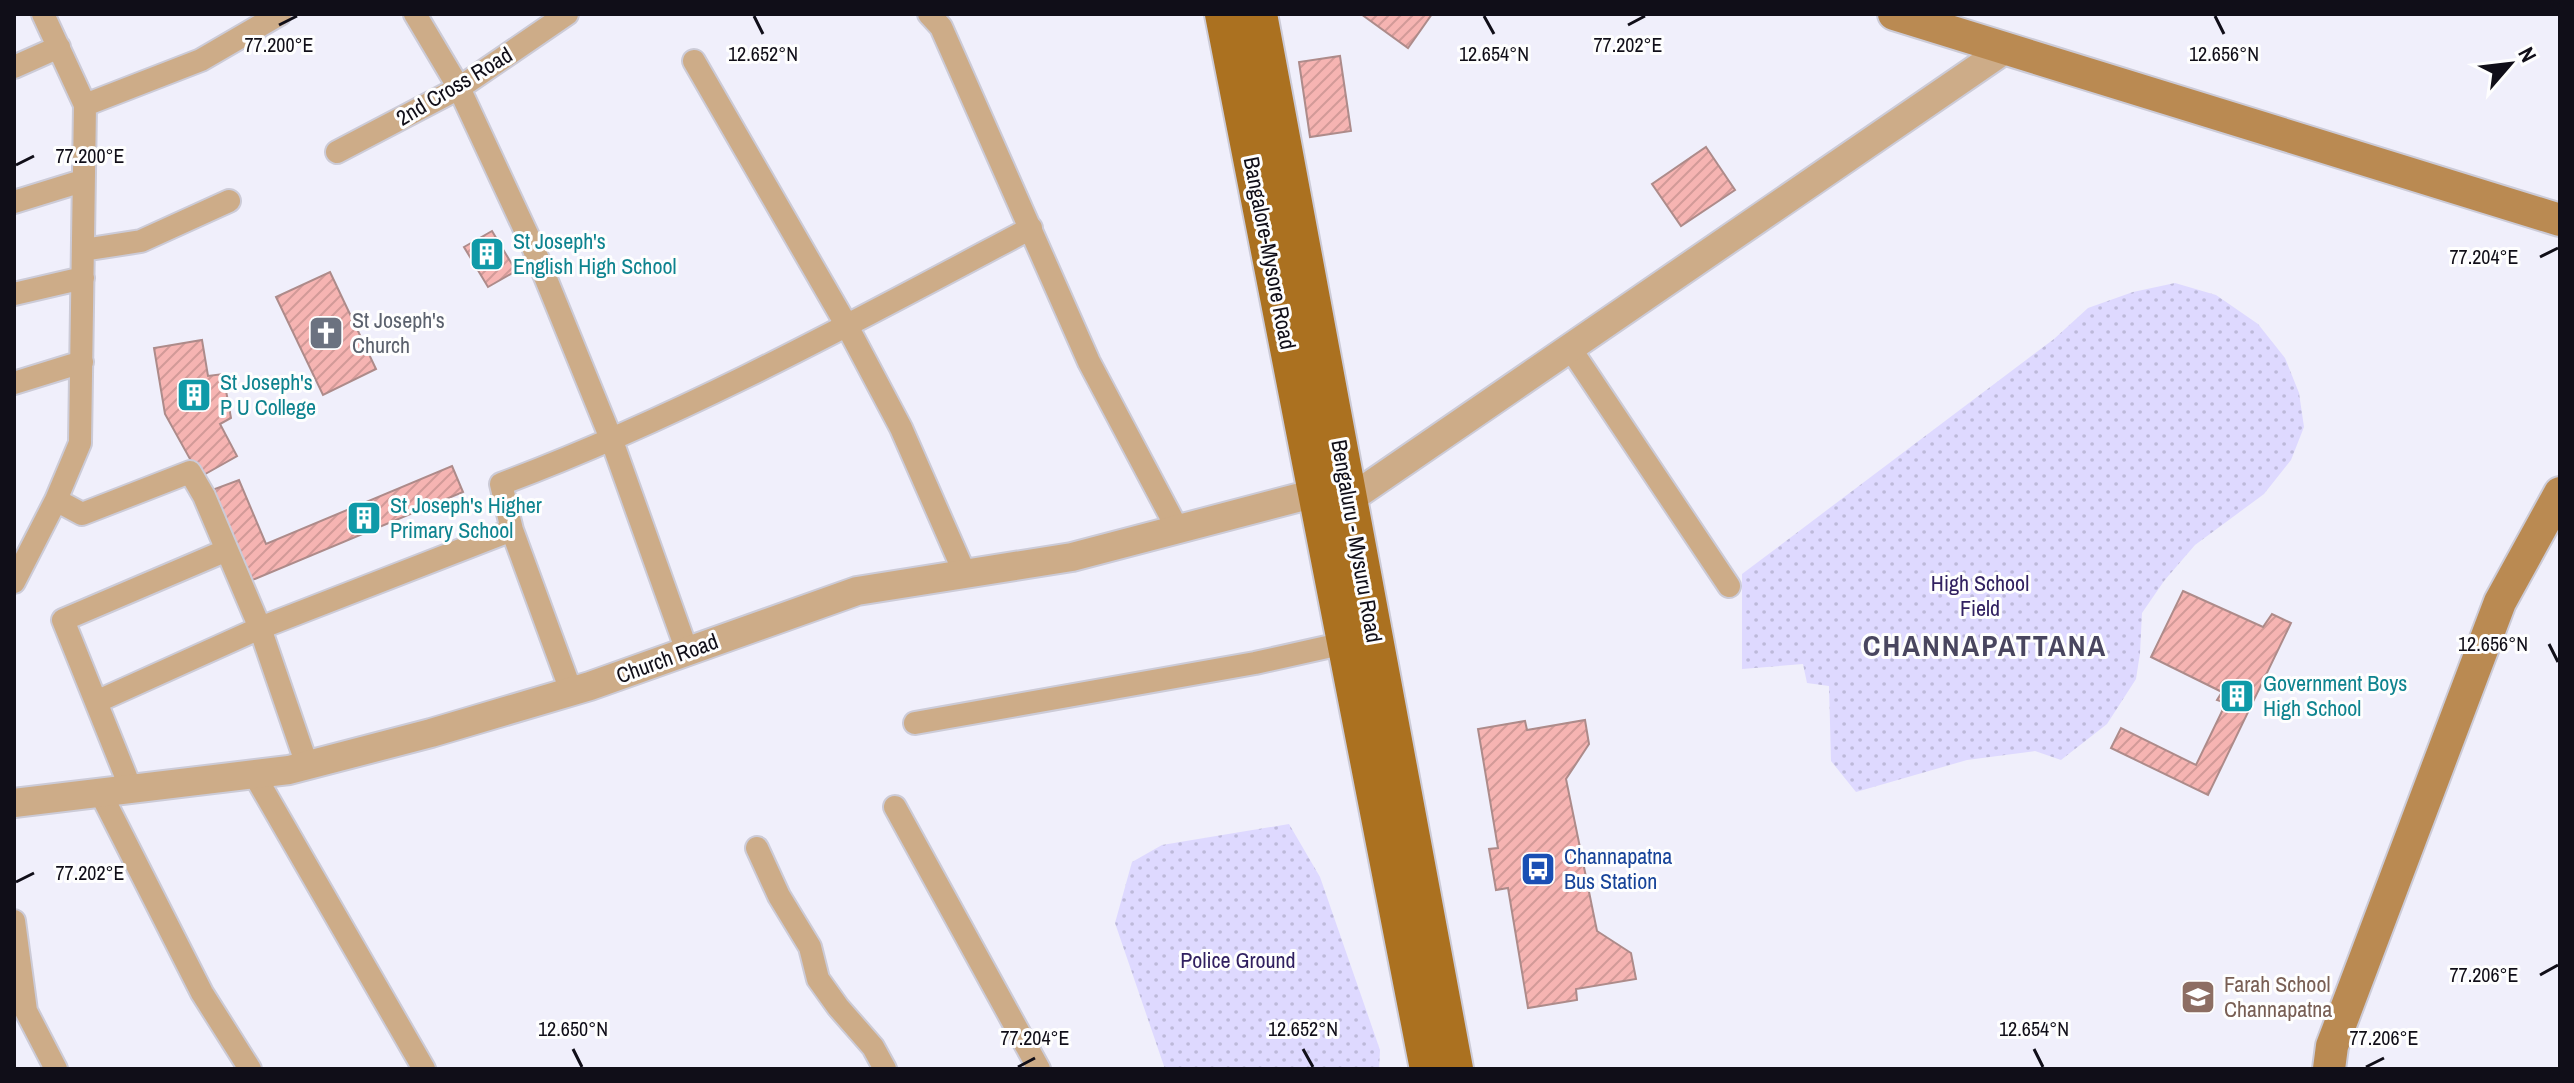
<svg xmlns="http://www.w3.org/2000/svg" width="2574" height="1083" font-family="'Archivo Narrow',sans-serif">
  <defs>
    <pattern id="park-dots" width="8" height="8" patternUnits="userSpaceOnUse" patternTransform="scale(2)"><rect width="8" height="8" fill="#ded9ff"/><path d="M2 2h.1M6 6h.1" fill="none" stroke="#bdb9da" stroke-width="1.8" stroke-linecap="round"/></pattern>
    <pattern id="building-hatch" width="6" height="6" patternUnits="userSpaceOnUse" patternTransform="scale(2)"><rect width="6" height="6" fill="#f6b4b2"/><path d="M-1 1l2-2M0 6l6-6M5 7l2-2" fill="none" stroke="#d29a98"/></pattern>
  </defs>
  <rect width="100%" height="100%" fill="#f0effb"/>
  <path fill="url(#park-dots)" d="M2175,283L2216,295L2258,324L2285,358L2299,393L2304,427L2291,460L2264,494L2195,545L2164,581L2142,613L2140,653L2136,679L2107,724L2061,760L2035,751L1967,760L1856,792L1831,761L1829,686L1807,683L1803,664L1742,669V574L2054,339L2088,308L2133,292Z
    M1289,824L1320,877L1380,1050L1379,1069H1165L1115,923L1132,862L1162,845Z"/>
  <path fill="url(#building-hatch)" stroke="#ad8b8a" stroke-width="2" d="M1361,14H1432L1408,48Z
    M1340,56L1351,131L1310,137L1299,62Z
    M1706,147L1735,190L1681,226L1652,184Z
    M492,231L516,271L488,287L464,247Z
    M330,272L376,369L323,395L276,297Z
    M202,340L208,376L223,374L231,418L220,424L237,456L200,477L165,414L154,348Z
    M452,466L463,492L250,581L212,490L239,480L266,544Z
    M2183,591L2263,627L2272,614L2291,623L2208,795L2111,748L2121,728L2196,765L2226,703L2217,700L2222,692L2151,657Z
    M1585,720L1589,744L1566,779L1597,931L1631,953L1636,979L1576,989L1577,1000L1528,1008L1508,888L1496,890L1489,849L1498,848L1478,729L1525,721L1527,730Z"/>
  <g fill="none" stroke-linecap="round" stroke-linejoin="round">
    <g stroke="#cccbd7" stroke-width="26">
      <path id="minor" d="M415,14L459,88L533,247L612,441L687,651
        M929,14L941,27L1089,362L1178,530
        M694,61L847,326L901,428L965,574
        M14,67L59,47
        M85,105L201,60L280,14
        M337,152L459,88L567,14
        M14,202L82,181
        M83,250L141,241L229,201
        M14,294L83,278
        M1570,348L1729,586
        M14,383L82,362
        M56,500L82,514L190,472L204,496L260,628L96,702
        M14,582L56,500L80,443L85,105L43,14
        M571,691L512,530L501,484C685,415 858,320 1031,228
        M915,723L1255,663L1345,643
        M307,765L260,628L512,530
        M255,776L424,1069
        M131,789L63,620L227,550
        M101,794L202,993L250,1069
        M895,807L1039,1069
        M757,848L779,896L810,947L818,979L838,1007L873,1047L885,1069
        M14,921L26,1011L56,1069"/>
    </g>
    <g stroke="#cccbd7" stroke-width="32">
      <path id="tertiary" d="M1350,499L2007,48
        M14,803L289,770L431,733L590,686L857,591L1072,557L1316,493"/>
    </g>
    <g stroke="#cccbd7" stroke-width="36">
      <path id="secondary" d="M1894,14L2560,220
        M2329,1069L2332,1046L2500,602L2560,493"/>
    </g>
    <g stroke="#cccbd7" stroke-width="40">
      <path id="primary" d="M1223,14L1428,1069
        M1259,14L1455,1069"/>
    </g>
    <use href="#minor" stroke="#cdac88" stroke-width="22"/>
    <use href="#tertiary" stroke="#cdac88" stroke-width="28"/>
    <use href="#secondary" stroke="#ba8a52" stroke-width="32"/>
    <use href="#primary" stroke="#ab7120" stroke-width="36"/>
  </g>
  <path fill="none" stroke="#100e18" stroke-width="3" d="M754,16L763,34M1484,16L1494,34M2215,16L2224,34M279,25L297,16M1628,25L1645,16M16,165L34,156M2540,257L2558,248M2549,644L2558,662M16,882L34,873M2540,975L2558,965M573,1049L582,1067M1303,1049L1313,1067M2034,1049L2043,1067M1018,1067L1035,1058M2366,1067L2384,1058"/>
  <defs>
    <g id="building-square" transform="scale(1.8)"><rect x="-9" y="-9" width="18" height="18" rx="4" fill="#0f9aa8" stroke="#fefefe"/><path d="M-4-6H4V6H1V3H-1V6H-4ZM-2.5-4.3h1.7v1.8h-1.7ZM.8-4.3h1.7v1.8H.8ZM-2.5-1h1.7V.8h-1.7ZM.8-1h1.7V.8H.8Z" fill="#fff"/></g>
    <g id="church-square" transform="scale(1.8)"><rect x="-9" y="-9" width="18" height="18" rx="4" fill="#6b7280" stroke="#fefefe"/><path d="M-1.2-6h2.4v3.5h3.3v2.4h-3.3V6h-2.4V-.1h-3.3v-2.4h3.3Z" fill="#fff"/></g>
    <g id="bus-square" transform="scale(1.8)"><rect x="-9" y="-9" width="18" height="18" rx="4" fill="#1a4fb4" stroke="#fefefe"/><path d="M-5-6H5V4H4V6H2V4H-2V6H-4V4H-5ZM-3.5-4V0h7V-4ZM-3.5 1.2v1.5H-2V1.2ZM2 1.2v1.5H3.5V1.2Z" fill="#fff"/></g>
    <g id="school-square" transform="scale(1.8)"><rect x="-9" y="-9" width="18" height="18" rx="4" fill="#8d6e63" stroke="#fefefe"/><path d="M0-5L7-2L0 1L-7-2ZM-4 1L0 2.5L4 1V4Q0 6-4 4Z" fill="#fff"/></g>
  </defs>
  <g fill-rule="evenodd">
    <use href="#building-square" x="487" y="254"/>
    <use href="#church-square" x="326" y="333"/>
    <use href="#building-square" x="194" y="395"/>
    <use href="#building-square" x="364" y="518"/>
    <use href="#building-square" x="2237" y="696"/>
    <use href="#bus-square" x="1538" y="869"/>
    <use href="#school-square" x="2198" y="997"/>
  </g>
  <g text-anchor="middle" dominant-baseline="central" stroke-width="6" stroke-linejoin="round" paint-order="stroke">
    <g font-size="22" fill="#100e18" stroke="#fefefe">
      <text transform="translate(454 86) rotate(-31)">2nd Cross Road</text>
      <text transform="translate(1270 253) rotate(79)">Bangalore-Mysore Road</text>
      <text transform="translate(1357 541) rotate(80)">Bengaluru - Mysuru Road</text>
      <text transform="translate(667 658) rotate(-20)">Church Road</text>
    </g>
    <g font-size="22" fill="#0d838f" stroke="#fefefe" text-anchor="start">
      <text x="513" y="241">St Joseph's<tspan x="513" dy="25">English High School</tspan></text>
      <text x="220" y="382">St Joseph's<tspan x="220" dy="25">P U College</tspan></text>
      <text x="390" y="505">St Joseph's Higher<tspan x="390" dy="25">Primary School</tspan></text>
      <text x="2263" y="683">Government Boys<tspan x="2263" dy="25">High School</tspan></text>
    </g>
    <g font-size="22" fill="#5b616d" stroke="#fefefe" text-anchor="start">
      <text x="352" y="320">St Joseph's<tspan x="352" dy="25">Church</tspan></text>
    </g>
    <g font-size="22" fill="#312060" stroke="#fefefe">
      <text x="1980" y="583">High School<tspan x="1980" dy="25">Field</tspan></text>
      <text x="1238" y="960">Police Ground</text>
    </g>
    <g font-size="22" fill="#164399" stroke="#fefefe" text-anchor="start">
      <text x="1564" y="856">Channapatna<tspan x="1564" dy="25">Bus Station</tspan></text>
    </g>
    <g font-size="22" fill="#785e54" stroke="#fefefe" text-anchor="start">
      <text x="2224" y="984">Farah School<tspan x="2224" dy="25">Channapatna</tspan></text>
    </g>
    <g font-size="30" font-weight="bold" letter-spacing="2" fill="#49465f" stroke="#fefefe">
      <text x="1985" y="645">CHANNAPATTANA</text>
    </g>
  </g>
  <g font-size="20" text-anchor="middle" fill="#100e18" stroke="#fefefe" stroke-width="6" stroke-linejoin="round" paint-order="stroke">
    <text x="279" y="52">77.200°E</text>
    <text x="1628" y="52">77.202°E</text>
    <text x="763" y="61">12.652°N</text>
    <text x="1494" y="61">12.654°N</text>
    <text x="2224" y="61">12.656°N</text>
    <text x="90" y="163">77.200°E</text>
    <text x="2484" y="264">77.204°E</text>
    <text x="2493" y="651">12.656°N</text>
    <text x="90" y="880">77.202°E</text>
    <text x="2484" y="982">77.206°E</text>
    <text x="573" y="1036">12.650°N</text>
    <text x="1303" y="1036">12.652°N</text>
    <text x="2034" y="1036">12.654°N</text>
    <text x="1035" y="1045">77.204°E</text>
    <text x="2384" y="1045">77.206°E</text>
  </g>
  <rect width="2574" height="1083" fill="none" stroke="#100e18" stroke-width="32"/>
  <g transform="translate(2510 64) rotate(62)" stroke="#fefefe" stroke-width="6" paint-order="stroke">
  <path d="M0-6L14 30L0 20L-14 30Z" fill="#100e18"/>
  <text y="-12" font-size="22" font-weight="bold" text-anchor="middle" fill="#100e18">N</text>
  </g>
</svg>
